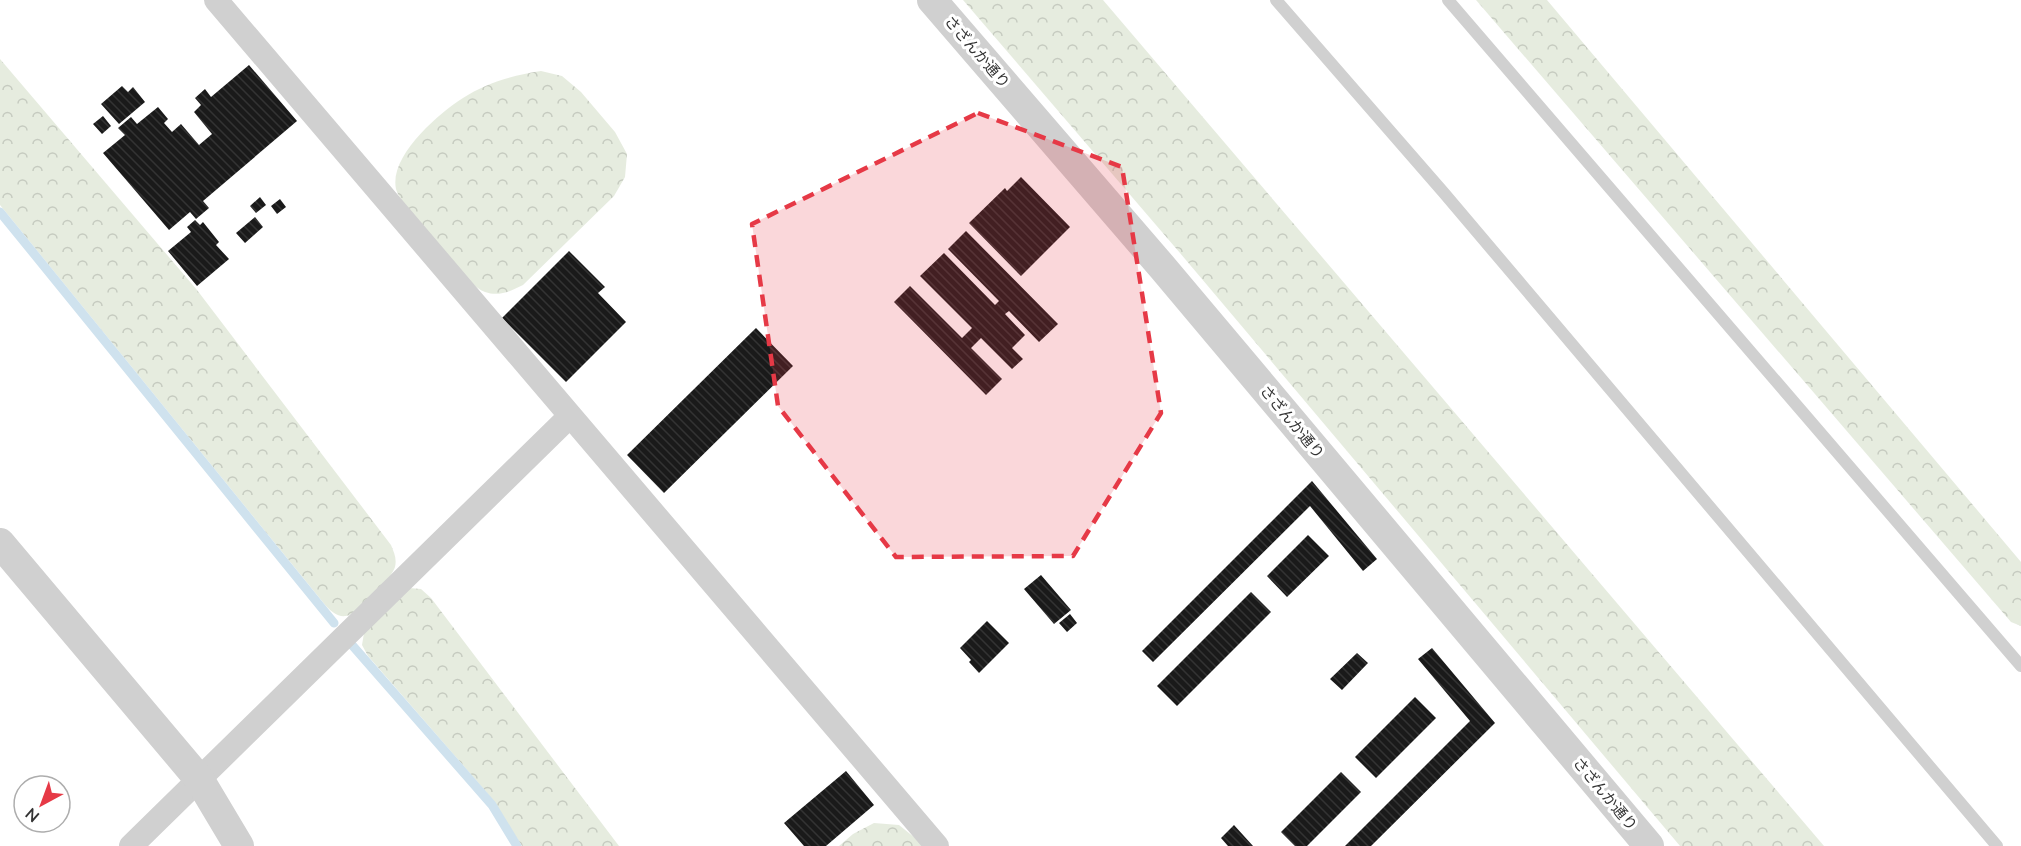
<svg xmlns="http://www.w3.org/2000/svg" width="2021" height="846" font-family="'Nunito Sans','Noto Sans JP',sans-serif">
  <defs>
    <pattern id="forest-crowns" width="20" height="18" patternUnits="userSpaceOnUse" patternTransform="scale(1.5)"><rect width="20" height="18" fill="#e6ecdf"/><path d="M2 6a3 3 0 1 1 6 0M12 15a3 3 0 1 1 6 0" fill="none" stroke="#c6cbc0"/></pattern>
    <pattern id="building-back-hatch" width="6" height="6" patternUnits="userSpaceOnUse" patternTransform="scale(1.5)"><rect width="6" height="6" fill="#1a1a1a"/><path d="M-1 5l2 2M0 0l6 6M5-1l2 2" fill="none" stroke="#333"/></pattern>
  </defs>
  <rect width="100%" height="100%" fill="#fff"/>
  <path fill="url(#forest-crowns)" d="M963,0H1103L1824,846H1680L1180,253Z
    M1476,0H1547L2021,562V626L2011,622Z
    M0,59L197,290L391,545C394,553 397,558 395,567C392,578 357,615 346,616C337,617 332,612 326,606L0,205Z
    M541,71L562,76L581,92L615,132L627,154L625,177L614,196L523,285C511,291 499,297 485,292C467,286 401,208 396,189C389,156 438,114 463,98C486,83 514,75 541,71Z
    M409,588L421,589L431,598L619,846H522L488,794L368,656L362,645L364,633Z
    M874,823L899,825L925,846H839L853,834Z"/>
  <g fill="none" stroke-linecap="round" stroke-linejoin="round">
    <path stroke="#cfe2ee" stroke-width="9" d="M0,212L334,623
      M352,645L492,805L517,846"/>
  </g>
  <path fill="url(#building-back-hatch)" d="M249,65L297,121L203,201L209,208L196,219L190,212L169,230L103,153L125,135L118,128L131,117L137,124L158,107L168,119L164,123L172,132L181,124L199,145L212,134L194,112L201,105L195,98L205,89L211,97Z
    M122,86L128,92L133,87L145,102L119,124L101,104Z
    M103,116L111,126L102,134L93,124Z
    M1021,177L1070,227L1021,276L969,223L1005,188L1007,191Z
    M260,197L266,205L256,213L250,206Z
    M280,199L286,207L277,214L271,206Z
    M255,217L263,227L245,243L236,233Z
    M195,220L200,225L203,222L219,242L216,245L229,259L197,286L168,251L191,232L187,227Z
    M966,231L1058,324L1039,342L1009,311L1005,314L1025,335L1012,348L1023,359L1012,369L981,338L971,348L1002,379L986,395L894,302L910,286L962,338L972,328L920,276L944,253L995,305L999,301L948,249Z
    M569,251L605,287L598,293L626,322L566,382L502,318Z
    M756,328L793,366L664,493L627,455Z
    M1312,481L1377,559L1363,571L1310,506L1153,662L1142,651Z
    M1308,535L1329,556L1287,597L1267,576Z
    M1041,575L1071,610L1054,624L1024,589Z
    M1251,592L1271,612L1177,706L1157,686Z
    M1070,614L1077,623L1067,632L1059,623Z
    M987,621L1009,643L979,673L969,662L971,660L960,648Z
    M1432,648L1495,723L1371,846H1345L1470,721L1418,659Z
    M1357,653L1368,663L1342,690L1330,679Z
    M1415,697L1436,718L1376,778L1355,757Z
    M846,771L874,805L826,846H804L784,823Z
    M1341,772L1361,792L1307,846H1295L1281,832Z
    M1234,825L1253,846H1228L1221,838Z"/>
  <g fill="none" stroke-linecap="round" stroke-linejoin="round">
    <path stroke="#d0d0d0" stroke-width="12" d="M1276,0L1444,193L1997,846
      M1448,0L2021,666"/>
    <path stroke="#d0d0d0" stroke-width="24" d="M216,0L937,846
      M131,846L570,416"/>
    <path stroke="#d0d0d0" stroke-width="30" d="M932,0L1163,268L1649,846
      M0,543L199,779L239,846"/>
  </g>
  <path fill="#e63946" fill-opacity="0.2" stroke="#e63946" stroke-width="4.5" stroke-dasharray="12 8" stroke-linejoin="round" d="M978,113L1122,167L1161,413L1073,556L896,557L778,406L752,224Z"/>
  <g text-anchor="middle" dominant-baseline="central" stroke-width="6" stroke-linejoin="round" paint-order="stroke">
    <g font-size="15" fill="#333" stroke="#fff">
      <text transform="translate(977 52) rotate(49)">さざんか通り</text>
      <text transform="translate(1292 422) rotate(50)">さざんか通り</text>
      <text transform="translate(1605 794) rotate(50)">さざんか通り</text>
    </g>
  </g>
  <g transform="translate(42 804) rotate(221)"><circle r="28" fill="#ffffff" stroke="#adadad" stroke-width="1.5"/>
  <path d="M0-4.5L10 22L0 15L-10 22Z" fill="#e63946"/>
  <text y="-9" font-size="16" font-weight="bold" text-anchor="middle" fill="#333333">N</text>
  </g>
</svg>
